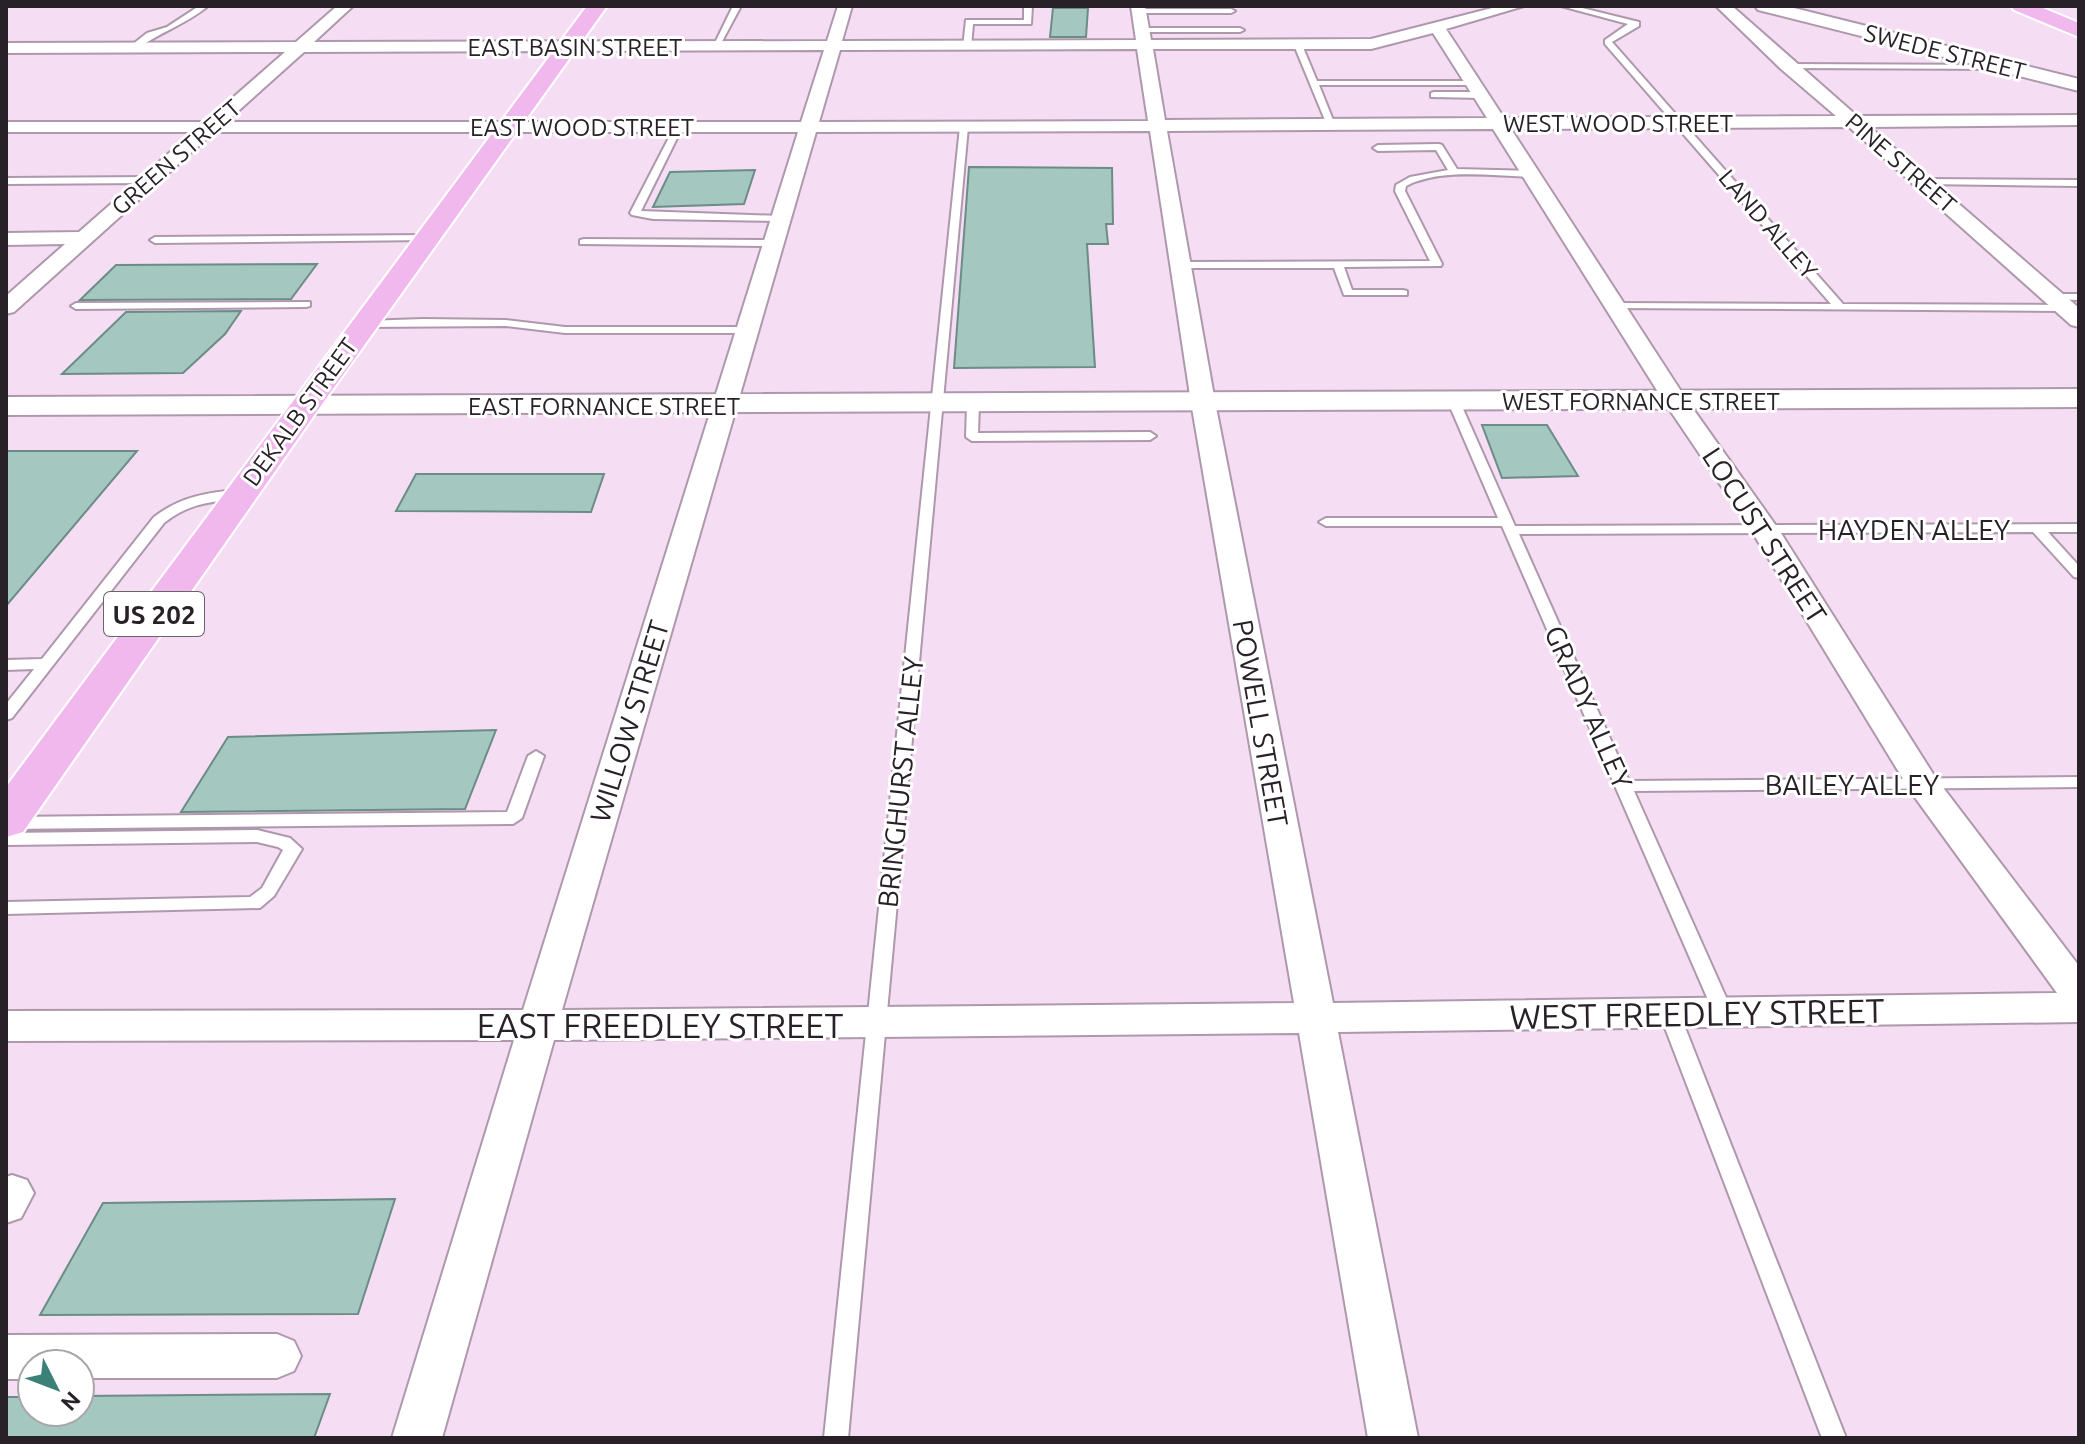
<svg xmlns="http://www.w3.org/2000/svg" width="2085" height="1444" font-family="Ubuntu,sans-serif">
  <rect width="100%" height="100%" fill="#f5ddf3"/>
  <path fill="#a4c7c0" stroke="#6b8c87" stroke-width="2" d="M1053,8H1088L1086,37H1050Z
    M969,167L1112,168L1113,224H1106L1108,244H1087L1095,367L954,368Z
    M755,170L744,204L653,207L670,172Z
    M317,264L291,299L80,300L116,265Z
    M241,311L225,334L183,373L62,374L126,312Z
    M1482,425H1547L1578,476L1502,478Z
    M6,451H137L6,606Z
    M416,474H604L591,512L396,511Z
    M496,730L465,809L181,812L228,737Z
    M395,1199L358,1314L40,1315L103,1203Z
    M330,1394L314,1438H6V1397H32V1412H80V1396Z"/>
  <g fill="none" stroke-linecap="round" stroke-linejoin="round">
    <g stroke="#ae98ac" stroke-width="4">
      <path id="service" d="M199,6H208C185,25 158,33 135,50L128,48L147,33L167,27Z
        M733,6H741L719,47L712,49Z
        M1024,6H1032L1031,24H973L971,47L967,49L963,47L966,20H1024Z
        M1561,6H1574L1639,22V26L1612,42L1843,304L2064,305L2069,308L2064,311L1610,308L1609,306L1614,303L1831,304L1605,44V40L1628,24Z
        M1139,9H1231L1235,11L1231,13H1136Z
        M1142,28H1240L1244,30L1240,32H1139Z
        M1298,43L1302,45L1317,81H1474L1478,83L1474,85H1319L1335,125L1331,128L1327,125L1294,45Z
        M1787,64L2005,65L2009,67L2005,69L1784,68Z
        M1434,92H1482L1486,95L1482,98L1431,97V93Z
        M679,123L683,126L641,211L780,216L783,217V221L653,219L632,215L630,213L675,126Z
        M964,124L968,127L848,1438H824L960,127Z
        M1439,144L1442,145L1457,169L1532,171L1537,174L1532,177C1493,176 1440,168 1406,186L1405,191L1442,264L1441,266L1344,267L1352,290H1403L1407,291V295H1344L1334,268H1180L1175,265L1180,262L1430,261L1395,191L1396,185L1410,177L1448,170L1436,150L1378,151L1373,148L1378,145Z
        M6,178L150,177L155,180L150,183L6,184Z
        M1925,179L2079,180V186L1922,184V180Z
        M433,235L434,237L429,240L155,243L150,240L155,237Z
        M584,239L773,240L778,243L773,246L580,244V240Z
        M2053,294H2079V300L2049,299V295Z
        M310,302V306L306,307L76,309L71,306L76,303Z
        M423,319L506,320L565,327H747L753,330L747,333H565L506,326L364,327L358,324L364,321Z
        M1454,398L1460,402L1515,526L2079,524V532H2048L2079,566V578L2074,577L2033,532L1519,534L1629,781L2079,777V787L1634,791L1733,1013L1730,1018L1723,1020L1716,1018L1502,526H1326L1319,522L1326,518H1498L1448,402Z
        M973,400L979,404L978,433L1150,432L1156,436L1150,440L972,441L966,437L967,404Z
        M240,490L245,491V497C212,503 192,501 164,523L12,718L6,720V704L34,669L6,670V660L42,659L154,517C180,497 208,492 240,490Z
        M536,751L544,756L522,818L513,824L6,829V817L507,812L528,756Z
        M257,830L290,838L302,849L274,896L260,908L6,914V902L250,897L262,888L283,850L278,847L257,842L6,845V833Z
        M1669,1005L1676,1007L1679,1012L1846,1438H1822L1659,1012L1662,1007Z"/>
    </g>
    <g stroke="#ae98ac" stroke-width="4">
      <path id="minor" d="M337,6H353L314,42L827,41L838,6H852L842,41L1136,40L1131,6H1145L1151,40L1371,39L1500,6H1524L1446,29L1504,118L1836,116L1781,69L1716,6H1732L1857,116L2079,115V125L1870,127L2079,308V327L2071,325L1849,127L1511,129L1686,399L1779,530L1935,777L2079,966V1022L1338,1032L1418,1438H1368L1299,1033L554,1040L442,1438H392L514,1040L6,1041V1011L523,1010L798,132H214L14,312L6,314V296L65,244L6,245V233L79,232L193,132H6V122H205L285,52L6,53V43L296,42ZM1433,33L1487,118L1165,120L1153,49H1371ZM1137,49L1148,121L819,122L840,50ZM824,50L801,122H226L304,52ZM1493,129L1663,400L1751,530L1911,792L2057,993L1333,1003L1215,402L1167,131ZM1150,131L1191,402L1294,1003L562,1010L816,132Z
        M12,1175L27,1180L34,1193L21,1218L6,1223V1177Z
        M277,1334L294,1341L301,1356L294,1371L277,1378H80V1364H32V1379H6V1335Z"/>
    </g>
    <g stroke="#ae98ac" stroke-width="4">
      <path id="tertiary" d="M1755,6H1786L2079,79V91L1758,10Z
        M2079,389V407L6,415V397Z"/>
    </g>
    <g stroke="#fff" stroke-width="4">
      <path id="trunk" d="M587,6H607L315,414L23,832L6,837V787Z
        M2011,6H2038L2079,23V37L2014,10Z"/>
    </g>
    <use href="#service" fill="#fff" fill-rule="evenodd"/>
    <use href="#minor" fill="#fff" fill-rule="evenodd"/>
    <use href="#tertiary" fill="#fff" fill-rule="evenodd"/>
    <use href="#trunk" fill="#f0b8ec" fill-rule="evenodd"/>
  </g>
  <g text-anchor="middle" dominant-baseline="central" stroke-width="6" stroke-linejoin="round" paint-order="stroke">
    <g font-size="24" fill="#292128" stroke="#fff">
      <text x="575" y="47">EAST BASIN STREET</text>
      <text transform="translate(1945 52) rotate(14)">SWEDE STREET</text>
      <text x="1618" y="123">WEST WOOD STREET</text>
      <text x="582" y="127">EAST WOOD STREET</text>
      <text transform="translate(176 157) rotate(-41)">GREEN STREET</text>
      <text transform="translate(1901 163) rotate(41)">PINE STREET</text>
      <text transform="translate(1768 224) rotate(49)">LAND ALLEY</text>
      <text x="1641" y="401">WEST FORNANCE STREET</text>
      <text x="604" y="406">EAST FORNANCE STREET</text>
      <text transform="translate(300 412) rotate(-54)">DEKALB STREET</text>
    </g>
    <rect fill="#fff" stroke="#696468" stroke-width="2" x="104" y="592" width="100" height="44" rx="6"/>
    <g font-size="26" font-weight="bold" fill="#292128">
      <text x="154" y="614">US 202</text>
    </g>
    <g font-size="28" fill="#292128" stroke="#fff">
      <text x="1914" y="529">HAYDEN ALLEY</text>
      <text transform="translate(1765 535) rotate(57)">LOCUST STREET</text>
      <text transform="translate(1589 707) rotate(66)">GRADY ALLEY</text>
      <text transform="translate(629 721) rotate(-73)">WILLOW STREET</text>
      <text transform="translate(1261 723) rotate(80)">POWELL STREET</text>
      <text transform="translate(900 782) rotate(-84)">BRINGHURST ALLEY</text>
      <text x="1852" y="784">BAILEY ALLEY</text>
    </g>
    <g font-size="34" fill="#292128" stroke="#fff">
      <text transform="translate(1697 1013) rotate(-1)">WEST FREEDLEY STREET</text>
      <text x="660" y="1025">EAST FREEDLEY STREET</text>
    </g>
  </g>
  <rect width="2085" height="1444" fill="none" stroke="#292128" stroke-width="16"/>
  <g transform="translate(56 1388) rotate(132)"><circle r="38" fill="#ffffff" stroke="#a9a6a9" stroke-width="2"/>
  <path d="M0-6L14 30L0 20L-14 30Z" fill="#3b8177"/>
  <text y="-12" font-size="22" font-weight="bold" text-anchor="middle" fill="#292128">N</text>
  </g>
</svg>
